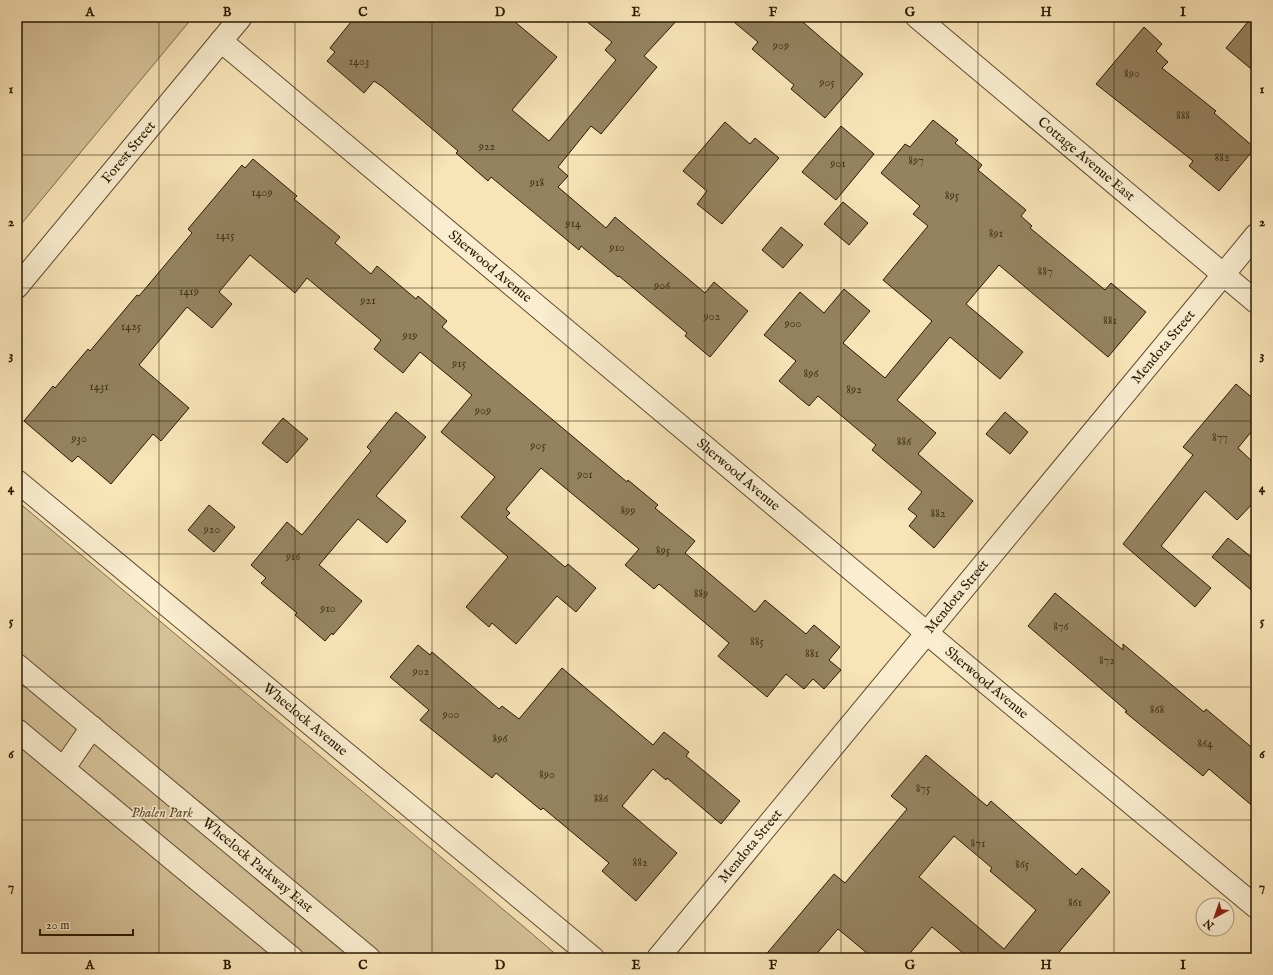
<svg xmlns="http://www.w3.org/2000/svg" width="1273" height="975" font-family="'IM FELL English',serif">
  <rect width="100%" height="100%" fill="#f8e4b7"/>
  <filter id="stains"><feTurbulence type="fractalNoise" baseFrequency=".005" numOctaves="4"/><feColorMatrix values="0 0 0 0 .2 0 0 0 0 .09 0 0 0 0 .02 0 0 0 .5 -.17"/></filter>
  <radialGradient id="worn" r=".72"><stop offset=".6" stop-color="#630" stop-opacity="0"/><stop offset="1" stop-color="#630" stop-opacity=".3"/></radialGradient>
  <path fill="#d5c198" stroke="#7f6d4d" d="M17,17H193L17,229Z
    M17,501L530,932L560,958H17Z"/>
  <path fill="#958360" stroke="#291902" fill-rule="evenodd" d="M355,17H509L557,57L512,110L549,141L616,60L605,50L612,42L581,17H680L644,56L657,67L601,134L591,126L558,167L568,176L558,187L606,228L615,217L705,293L714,282L748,311L710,357L685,336L687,333L619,276L618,277L581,246L579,250L491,177L488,181L456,153L458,151L383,87L374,81L364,93L327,61L335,52L330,48Z
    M728,17H797L863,74L825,118L791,89L794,85L752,49L758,42Z
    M1252,17H1256V73L1226,48Z
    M1144,27L1162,44L1156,51L1168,62L1162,68L1216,111L1214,113L1255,148L1219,191L1189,166L1193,161L1096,84Z
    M933,120L958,140L955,143L982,165L978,170L1026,210L1021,216L1032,226L1030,228L1105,290L1111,283L1146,312L1108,357L999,265L966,304L1023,352L1000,379L950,337L897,400L936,433L918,454L973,501L934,548L909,526L917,516L908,509L922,492L872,450L876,445L818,396L809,406L779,381L796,361L764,335L800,292L824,313L844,289L870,311L843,343L885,378L932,321L883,280L928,226L913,214L920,206L881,173L905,144L910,147Z
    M725,122L750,144L755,138L779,158L722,224L697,204L707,191L683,171Z
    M841,126L874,154L836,200L802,172Z
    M253,159L297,196L294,199L340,237L335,243L371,274L377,266L416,299L418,296L447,321L442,327L627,482L628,480L658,505L655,508L695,541L685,553L755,612L765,600L806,634L814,625L840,647L829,660L841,670L824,689L813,679L804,689L786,674L767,697L718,656L729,643L659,584L654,589L625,565L639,549L541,468L506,509L510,513L506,517L565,567L568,564L596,588L576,612L557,596L516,644L492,623L489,627L466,607L508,557L461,517L495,477L441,432L472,395L420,352L403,373L374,349L381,340L307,278L295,293L250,255L219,292L232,304L212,328L187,307L139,365L189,408L161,441L153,434L111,484L78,456L72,462L24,421L53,386L55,388L88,349L90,351L137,295L139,296L192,233L188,229L242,165L245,168Z
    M843,202L868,223L849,245L824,224Z
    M781,227L803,245L783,268L762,250Z
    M1236,384L1256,401V426L1238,448L1256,465V500L1237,520L1205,491L1161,546L1211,588L1195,607L1123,544L1193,455L1183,447Z
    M396,412L426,437L376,496L406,521L387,543L358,519L319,565L362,601L333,635L332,633L325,641L295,615L297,613L261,583L266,578L251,565L287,522L302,535L371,451L367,447Z
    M1005,412L1028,432L1010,454L986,434Z
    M283,418L308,439L287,463L262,443Z
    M209,505L235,527L214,552L188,530Z
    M1228,538L1256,561V594L1212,557Z
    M1055,593L1123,650V644L1204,712L1206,709L1256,751V809L1209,769L1203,776L1125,712L1127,711L1028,626Z
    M418,645L430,655L432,652L499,709L502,706L519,719L562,668L653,745L664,732L689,752L686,756L740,801L721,824L667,778L666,780L653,769L622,806L677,853L636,901L602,871L609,863L543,808L541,810L496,773L492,778L420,720L429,710L390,677Z
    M926,755L987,806L991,801L1076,875L1082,868L1110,892L1054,958H969L932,927L906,958H873L838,929L813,958H763L834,874L845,883L907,809L891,796ZM954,836L992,868L990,871L1036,910L1004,949L919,877Z"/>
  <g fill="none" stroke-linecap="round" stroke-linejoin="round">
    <g stroke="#5d4c2f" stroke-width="24">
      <g id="minor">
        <path id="s1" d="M917,17L1256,302"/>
        <path id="s2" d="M221,41L977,675L1256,907"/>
        <path id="s3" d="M17,287L241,17"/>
        <path id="s4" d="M17,481L593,958"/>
        <path id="s5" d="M17,665L369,958"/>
        <path d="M17,730L292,958"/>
        <path d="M64,768L92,727"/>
        <path id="s6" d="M658,958L1256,235"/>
      </g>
    </g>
    <use href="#minor" stroke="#faedd0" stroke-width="22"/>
  </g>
  <path fill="none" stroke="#291902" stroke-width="1" stroke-opacity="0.55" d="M159,17V958M295,17V958M432,17V958M568,17V958M705,17V958M841,17V958M978,17V958M1114,17V958M17,155H1256M17,288H1256M17,421H1256M17,554H1256M17,687H1256M17,820H1256"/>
  <g text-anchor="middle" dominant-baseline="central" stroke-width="3" stroke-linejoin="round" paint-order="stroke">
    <g font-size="12" fill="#44341a">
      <text x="781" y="45">909</text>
      <text x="359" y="61">1403</text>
      <text x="1132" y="73">890</text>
      <text x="827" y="82">905</text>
      <text x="1183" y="115">888</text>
      <text x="487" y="146">922</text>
      <text x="1222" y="157">882</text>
      <text x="916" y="160">897</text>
      <text x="838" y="163">901</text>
      <text x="537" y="182">918</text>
      <text x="262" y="192">1409</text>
      <text x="952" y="195">895</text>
      <text x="573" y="223">914</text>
      <text x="996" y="233">891</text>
      <text x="225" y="235">1415</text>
      <text x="617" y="247">910</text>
      <text x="1045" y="271">887</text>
      <text x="662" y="285">906</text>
      <text x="189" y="291">1419</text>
      <text x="368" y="300">921</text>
      <text x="712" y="316">902</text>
      <text x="1110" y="320">881</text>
      <text x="793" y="323">900</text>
      <text x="131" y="326">1425</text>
      <text x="410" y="335">919</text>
      <text x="459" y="363">915</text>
      <text x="811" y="373">896</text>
      <text x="99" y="386">1431</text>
      <text x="854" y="389">892</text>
      <text x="483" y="410">909</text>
      <text x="1220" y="437">877</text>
      <text x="79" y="438">930</text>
      <text x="904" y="441">886</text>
      <text x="538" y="445">905</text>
      <text x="585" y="474">901</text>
      <text x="628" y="510">899</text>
      <text x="938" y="513">882</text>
      <text x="212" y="529">920</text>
      <text x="663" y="550">895</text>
      <text x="293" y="556">916</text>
      <text x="701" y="593">889</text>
      <text x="328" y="608">910</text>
      <text x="1061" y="626">876</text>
      <text x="757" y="641">885</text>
      <text x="812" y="653">881</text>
      <text x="1107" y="660">872</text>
      <text x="421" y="671">902</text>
      <text x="1157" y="709">868</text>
      <text x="451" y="714">900</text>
      <text x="500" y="738">896</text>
      <text x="1205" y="743">864</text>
      <text x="547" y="774">890</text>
      <text x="923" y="788">875</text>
      <text x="601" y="798">886</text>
      <text x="978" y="843">871</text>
      <text x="640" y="862">882</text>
      <text x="1022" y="864">865</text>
      <text x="1075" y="902">861</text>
    </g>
    <g font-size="14" fill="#291902" stroke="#faedd0">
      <text stroke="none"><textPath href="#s3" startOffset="175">Forest Street</textPath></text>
      <text stroke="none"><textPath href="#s1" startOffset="221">Cottage Avenue East</textPath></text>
      <text stroke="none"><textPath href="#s2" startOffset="351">Sherwood Avenue</textPath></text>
      <text stroke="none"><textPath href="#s6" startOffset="793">Mendota Street</textPath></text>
      <text stroke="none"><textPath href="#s2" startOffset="675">Sherwood Avenue</textPath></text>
      <text stroke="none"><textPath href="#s6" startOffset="469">Mendota Street</textPath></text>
      <text stroke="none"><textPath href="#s2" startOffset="999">Sherwood Avenue</textPath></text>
      <text stroke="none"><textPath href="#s4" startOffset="374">Wheelock Avenue</textPath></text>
      <text stroke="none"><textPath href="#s6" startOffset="145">Mendota Street</textPath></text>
      <text stroke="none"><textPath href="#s5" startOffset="313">Wheelock Parkway East</textPath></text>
    </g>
    <g font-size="14" font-style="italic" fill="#5d4b2f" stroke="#faedd0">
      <text x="162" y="813">Phalen Park</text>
    </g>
  </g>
  <rect width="1273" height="975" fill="none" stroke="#f8e4b7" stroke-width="44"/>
  <g transform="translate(1215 917) rotate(220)"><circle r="19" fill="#faedd0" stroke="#a6987e"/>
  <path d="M0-3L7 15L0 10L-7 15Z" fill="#8f2418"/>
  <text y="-6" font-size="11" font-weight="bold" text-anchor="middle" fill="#291902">N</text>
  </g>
  <path d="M40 929v6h93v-6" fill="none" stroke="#291902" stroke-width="2"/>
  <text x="46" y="929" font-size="12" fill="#291902" stroke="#faedd0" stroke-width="3" paint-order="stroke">20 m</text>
  <rect x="22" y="22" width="1229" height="931" fill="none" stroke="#291902" stroke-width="1.5"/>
  <g font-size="13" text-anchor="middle" font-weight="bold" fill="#291902">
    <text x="90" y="16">A</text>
    <text x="227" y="16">B</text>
    <text x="363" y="16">C</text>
    <text x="500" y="16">D</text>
    <text x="636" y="16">E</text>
    <text x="773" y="16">F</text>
    <text x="910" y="16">G</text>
    <text x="1046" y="16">H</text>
    <text x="1183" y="16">I</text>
    <text x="11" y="93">1</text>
    <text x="1262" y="93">1</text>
    <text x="11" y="226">2</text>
    <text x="1262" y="226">2</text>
    <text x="11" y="359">3</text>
    <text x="1262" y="359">3</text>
    <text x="11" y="492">4</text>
    <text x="1262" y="492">4</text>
    <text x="11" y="625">5</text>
    <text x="1262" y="625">5</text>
    <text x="11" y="758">6</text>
    <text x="1262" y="758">6</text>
    <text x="11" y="891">7</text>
    <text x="1262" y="891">7</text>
    <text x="90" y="969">A</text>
    <text x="227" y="969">B</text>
    <text x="363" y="969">C</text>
    <text x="500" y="969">D</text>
    <text x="636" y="969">E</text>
    <text x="773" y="969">F</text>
    <text x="910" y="969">G</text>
    <text x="1046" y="969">H</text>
    <text x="1183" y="969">I</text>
  </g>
  <rect width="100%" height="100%" filter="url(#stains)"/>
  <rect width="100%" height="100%" fill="url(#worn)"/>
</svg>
